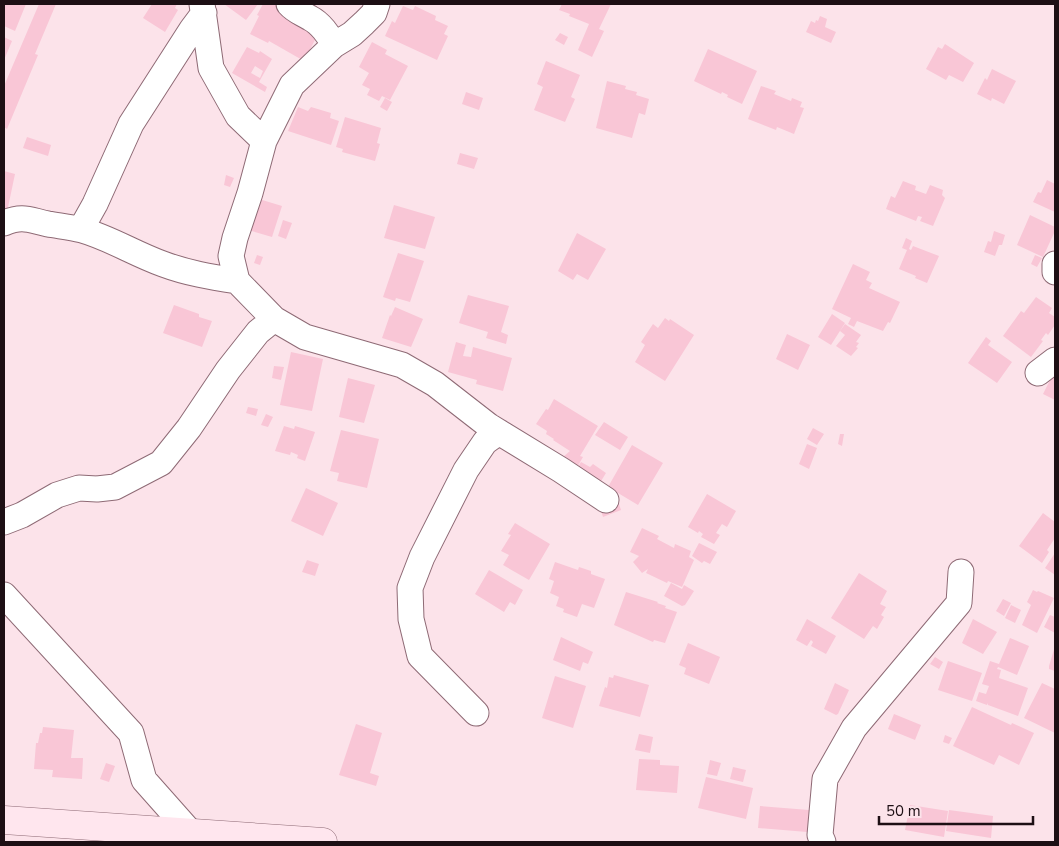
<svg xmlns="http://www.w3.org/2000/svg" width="1059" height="846" font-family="'Nunito Sans',sans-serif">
  <rect width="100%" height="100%" fill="#fce3ea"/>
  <path fill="#f9c6d6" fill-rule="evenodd" d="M4,4H26L15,31L4,26Z
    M39,4H56L35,54L38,55L7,129L4,127V86Z
    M152,4H177L175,8L178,10L165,32L143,18Z
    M224,4H258L246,20Z
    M263,4H281L317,27L312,36L316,38L304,61L269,41L268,43L250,34L259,16L257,15Z
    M562,4H611L599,29L604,31L592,57L578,50L589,24L569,16L570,14L559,10Z
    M403,6L413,10L415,6L436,16L435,20L448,26L444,34L448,36L437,60L385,36L392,21L395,23Z
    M820,16L827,19L825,27L836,32L831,43L806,32L811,21L815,23L816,20L818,21Z
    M560,33L568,37L564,45L555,40Z
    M4,37L12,41L4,60Z
    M372,42L387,50L385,54L408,66L390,100L382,96L379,101L367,95L370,89L362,85L369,73L359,67Z
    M945,44L974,63L963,82L949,75L946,80L926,69L938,47L942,49Z
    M247,47L259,53L260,51L272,59L259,82L267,87L265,92L232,73ZM255,66L263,71L260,78L251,73Z
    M708,49L757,71L742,104L727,97L728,95L722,92L721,94L694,81Z
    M546,61L580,75L571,97L575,99L565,122L534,110L543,87L537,84Z
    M992,69L1016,81L1004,104L992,98L991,101L977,94L985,78L987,80Z
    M607,81L626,86L625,89L637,92L636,95L649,99L645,115L639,113L632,138L596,128Z
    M761,86L776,91L774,94L791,101L792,98L802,102L800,107L804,108L794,134L777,127L776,130L748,119Z
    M466,92L483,98L479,110L462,104Z
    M385,98L392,102L387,111L380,107Z
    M298,107L308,111L311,107L331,113L330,118L339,121L331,145L288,131Z
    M345,117L381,128L377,143L380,144L375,161L342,152L343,149L336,147Z
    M27,137L51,145L48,156L23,148Z
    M460,153L478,158L474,169L457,164Z
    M4,171L15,174L7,212L4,211Z
    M226,175L234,178L230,187L224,185Z
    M1047,180L1055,184V212L1033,202L1038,192L1041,193Z
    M903,181L916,186L915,190L926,194L930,185L943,190L942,195L945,198L933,226L920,221L922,217L918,216L916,221L886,209L891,196L895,198Z
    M252,197L282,206L272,237L245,229Z
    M394,205L435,217L425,249L384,238Z
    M1030,215L1055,227V231L1043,257L1017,245Z
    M283,220L292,223L286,239L278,236Z
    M994,231L1005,235L1002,245H999L995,256L984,252L988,241L991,242Z
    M577,233L606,249L588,280L577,274L573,280L558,271Z
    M906,238L912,241L909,249L911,250L913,246L939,256L927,283L915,278L916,276L899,269L907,250L902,248Z
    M398,253L424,261L410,302L396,298L395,301L383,297Z
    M257,255L263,257L260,265L254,263Z
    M1035,255L1042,258L1037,267L1031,264Z
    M853,264L870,272L866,280L872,283L869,288L900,302L890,323L888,322L883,331L857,321L854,327L848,324L851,318L832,309Z
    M468,295L509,306L501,332L508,335L506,344L486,338L488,332L459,323Z
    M1036,297L1052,308L1049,313L1055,317V325L1048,335L1046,333L1041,340L1043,341L1031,357L1003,336L1021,311L1024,313Z
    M174,305L199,314V317L212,321L202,347L163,333Z
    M395,307L423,319L411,347L382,338L390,315L391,316Z
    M832,314L845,323L831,345L818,337Z
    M665,318L669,321L670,319L694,335L665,381L635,362L645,345L641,342L653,324L658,328Z
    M845,324L861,335L856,342L859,343L856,347L858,348L851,356L836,346L845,335L840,331Z
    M787,334L810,345L798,370L776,359Z
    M986,337L991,341L988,345L1012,362L997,383L968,363Z
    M456,342L466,345L463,356L471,357L473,347L512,358L503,391L476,384L477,380L448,372Z
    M291,352L323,359L312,411L280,405Z
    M274,366L284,367L281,380L272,378Z
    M1055,370V400L1043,394Z
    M348,378L375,385L364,423L339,417Z
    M554,399L598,426L580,456L583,457L576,469L563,457L570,451L553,440L554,439L546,434L547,431L536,424L546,409L548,410Z
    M248,407L258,409L256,416L246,413Z
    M266,414L273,417L268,427L261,425Z
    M604,422L628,437L620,450L595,435Z
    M284,426L294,429L295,426L315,432L305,461L297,458L298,455L291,452L290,455L275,451Z
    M813,428L824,434L817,445L807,439Z
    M341,430L379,439L367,488L337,481L339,473L330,471Z
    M840,434H844L842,446L838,444Z
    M807,444L817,448L809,469L799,464Z
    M632,445L663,463L638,505L608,487Z
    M581,462L590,467L593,464L606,473L598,486L575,472Z
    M306,488L338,503L323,536L291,521Z
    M707,494L736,511L727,527L722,524L716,533L720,535L714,544L701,537L703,534L699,531L698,533L688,527Z
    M618,501L621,510L603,517L600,507Z
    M1043,513L1055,522V538L1047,550L1049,552L1042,563L1019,546Z
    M515,523L550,544L529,580L503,565L509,555L501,551L511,535L508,534Z
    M642,528L659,536L657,539L674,548L675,544L691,551L689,557L694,560L682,587L668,581L667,583L646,573L648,569L642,573L633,562L639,556L630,552Z
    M699,543L717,552L710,564L704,561L702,563L692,556Z
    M1055,553V575L1045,568Z
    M307,560L319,564L315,576L302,572Z
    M555,562L578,570L579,567L591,571V574L605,579L594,608L582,604L577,617L563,612L564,609L556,606L559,597L550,593L554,581L549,579Z
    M489,570L523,590L515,605L510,602L504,612L475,594Z
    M859,573L887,591L880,604L886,607L881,615L884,617L877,629L873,626L864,639L831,618Z
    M671,583L682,589L684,585L694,591L685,605L682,606L664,596Z
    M1033,590L1037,592L1038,591L1054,598L1037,633L1022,625L1031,605L1027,602Z
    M626,592L658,602L657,603L666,606L665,608L677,612L665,643L654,640L653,642L614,625Z
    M1003,599L1011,603L1004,616L996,611Z
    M1011,605L1021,610L1015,623L1005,618Z
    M1050,615L1055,617V633L1044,627Z
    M807,619L836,636L826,654L811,646L813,642L811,640L807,646L796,640Z
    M973,619L997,632L983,654L962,643Z
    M561,637L593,652L588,664L583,662L580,671L553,660Z
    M1010,638L1029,646L1017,675L998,667L997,669L1001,670L999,678L1028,688L1018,716L988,705V703L987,705L976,701L979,692L986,694L989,686L982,684L990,661L999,664Z
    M688,643L720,657L709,684L684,674L686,668L679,665Z
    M1055,646V671L1049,669V666Z
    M935,657L943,662L939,669L930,664Z
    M948,661L982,673L972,701L938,690Z
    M614,675L649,685L640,717L599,706L605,687L607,688L609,677L613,678Z
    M555,676L586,686L573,728L542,718Z
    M835,683L849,690L838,714L836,715L824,709Z
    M1042,683L1055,689V733L1024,718Z
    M972,707L1011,725L1012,723L1034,733L1019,765L999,755L994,765L953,746Z
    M894,714L921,725L915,740L888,729Z
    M356,724L382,733L370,773L379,776L376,786L339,775Z
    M43,727L74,730L71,758H83L82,779L52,777L53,770L34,769L36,743H38L40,733H42Z
    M639,734L653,737L650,753L635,750Z
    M945,735L952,738L949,744L943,742Z
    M639,759L660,760V765L679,766L677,793L636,790Z
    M710,760L721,763L717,776L707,774Z
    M106,763L115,766L109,782L100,779Z
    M733,767L746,770L743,782L730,779Z
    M706,777L753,788L746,819L698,808Z
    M910,805L948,811L944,837L905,830Z
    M760,806L809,810L807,832L758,828Z
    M949,810L993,816L991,838L946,831Z"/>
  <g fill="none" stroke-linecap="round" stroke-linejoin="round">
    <g stroke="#8e6a75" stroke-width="27">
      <path id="minor" d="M202,4L211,68L238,116L264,141
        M289,4C295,11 302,13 310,18C320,23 329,35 334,45
        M377,4L374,13L364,23L352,34L334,45L292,85L264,141L250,193L235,238L231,256L237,281L274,319L305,337L402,365L435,384L489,426L561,470L606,500
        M4,223C23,215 29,220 48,224C59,226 71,227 82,230C110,238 135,254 163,264C187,273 211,277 237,281
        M81,229L95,204L131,124L192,29L204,13
        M1055,264V272
        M1038,373L1055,360
        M4,522L22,515L57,495L79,488L97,489L115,487L161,463L189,428L228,370L258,332L274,319
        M4,595L131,733L144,780L191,833
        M476,713L420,656L411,619L410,588L422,557L466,470L485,442L499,432
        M823,842L820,835L825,779L854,728L959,603L961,572"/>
    </g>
    <g stroke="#8e6a75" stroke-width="29">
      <path id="secondary" d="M4,820L323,842"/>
    </g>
    <use href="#minor" stroke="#fff" stroke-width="25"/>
    <use href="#secondary" stroke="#ffe6ee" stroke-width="28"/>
  </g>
  <rect width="1059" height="846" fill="none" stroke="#1d0f14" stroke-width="10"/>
  <path d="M879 816v8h154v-8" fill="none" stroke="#1d0f14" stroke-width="2.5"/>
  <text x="886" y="816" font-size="15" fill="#1d0f14" stroke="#fce3ea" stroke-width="4" paint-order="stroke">50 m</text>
</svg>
